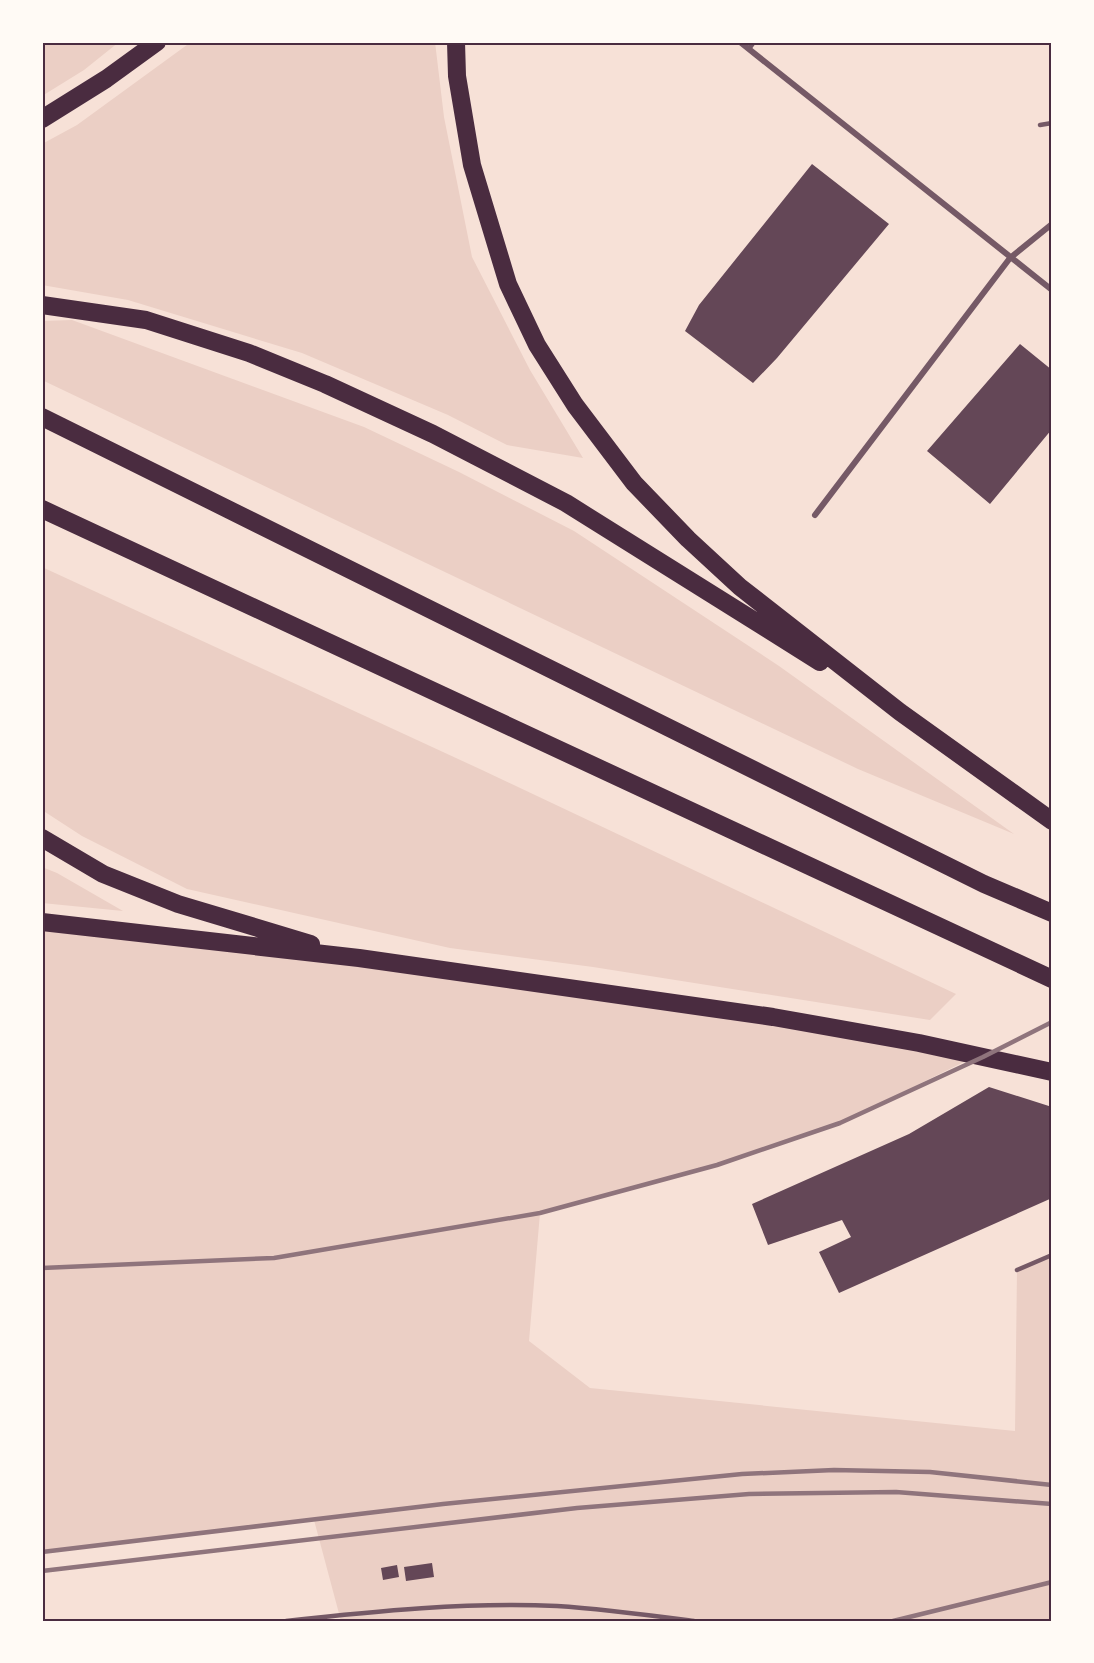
<svg xmlns="http://www.w3.org/2000/svg" width="1094" height="1663" font-family="Poppins,sans-serif">
  <rect width="100%" height="100%" fill="#f7e1d7"/>
  <path fill="#ebcfc5" d="M42,42H119L84,70L42,96Z
    M191,42H435L444,117L472,257L530,370L583,458L507,445L448,415L302,353L128,300L42,285V144L77,125Z
    M72,320L364,427L459,472L574,531L779,666L1014,834L858,769L42,380V321Z
    M42,567L482,770L956,994L930,1020L593,967L450,948L187,889L82,836L42,810Z
    M42,867L57,873L123,911L42,903Z
    M42,922L359,958L978,1055L840,1123L717,1165L540,1213L529,1341L590,1388L1015,1431L1017,1270L1052,1255V1621H341L314,1520L42,1552Z"/>
  <path fill="#644757" d="M812,164L889,224L777,358L753,383L685,331L699,305Z
    M1020,344L1052,370V429L990,504L927,451Z
    M989,1087L1052,1107V1198L839,1293L819,1252L851,1237L842,1220L768,1245L752,1204L909,1134Z
    M432,1563L434,1577L406,1581L404,1567Z
    M397,1565L399,1577L383,1580L381,1568Z"/>
  <g fill="none" stroke-linecap="round" stroke-linejoin="round">
    <path stroke="#755966" stroke-width="4.5" d="M749,49L754,42
      M1040,125L1052,123
      M1017,1270L1052,1255
      M286,1621C376,1611 467,1602 557,1606C603,1609 648,1615 694,1621"/>
    <path stroke="#755966" stroke-width="6" d="M740,42L1052,290
      M815,515L1010,258L1052,224"/>
    <path stroke="#4a2c40" stroke-width="18" d="M456,42L457,76L472,165L508,284L537,345L575,405L634,483L688,539L740,587L900,712L1052,821
      M42,119L106,79L157,42
      M42,305L146,320L249,353L325,384L433,434L566,503L820,662
      M42,417L984,884L1052,913
      M42,509L1052,979
      M42,838L103,874L178,904L311,944
      M42,922L359,958L773,1017L919,1043L1052,1072"/>
    <path stroke="#8f747c" stroke-width="4.5" d="M42,1268L274,1258L540,1213L717,1165L840,1123L983,1057L1052,1022
      M42,1552L443,1504L742,1474L834,1470L930,1472L1052,1485
      M42,1571L577,1508L749,1494L896,1492L1052,1504
      M893,1621L1052,1582"/>
  </g>
  <rect width="1094" height="1663" fill="none" stroke="#fffaf5" stroke-width="87"/>
  <rect x="44" y="44" width="1006" height="1576" fill="none" stroke="#4a2c40" stroke-width="2"/>
</svg>
